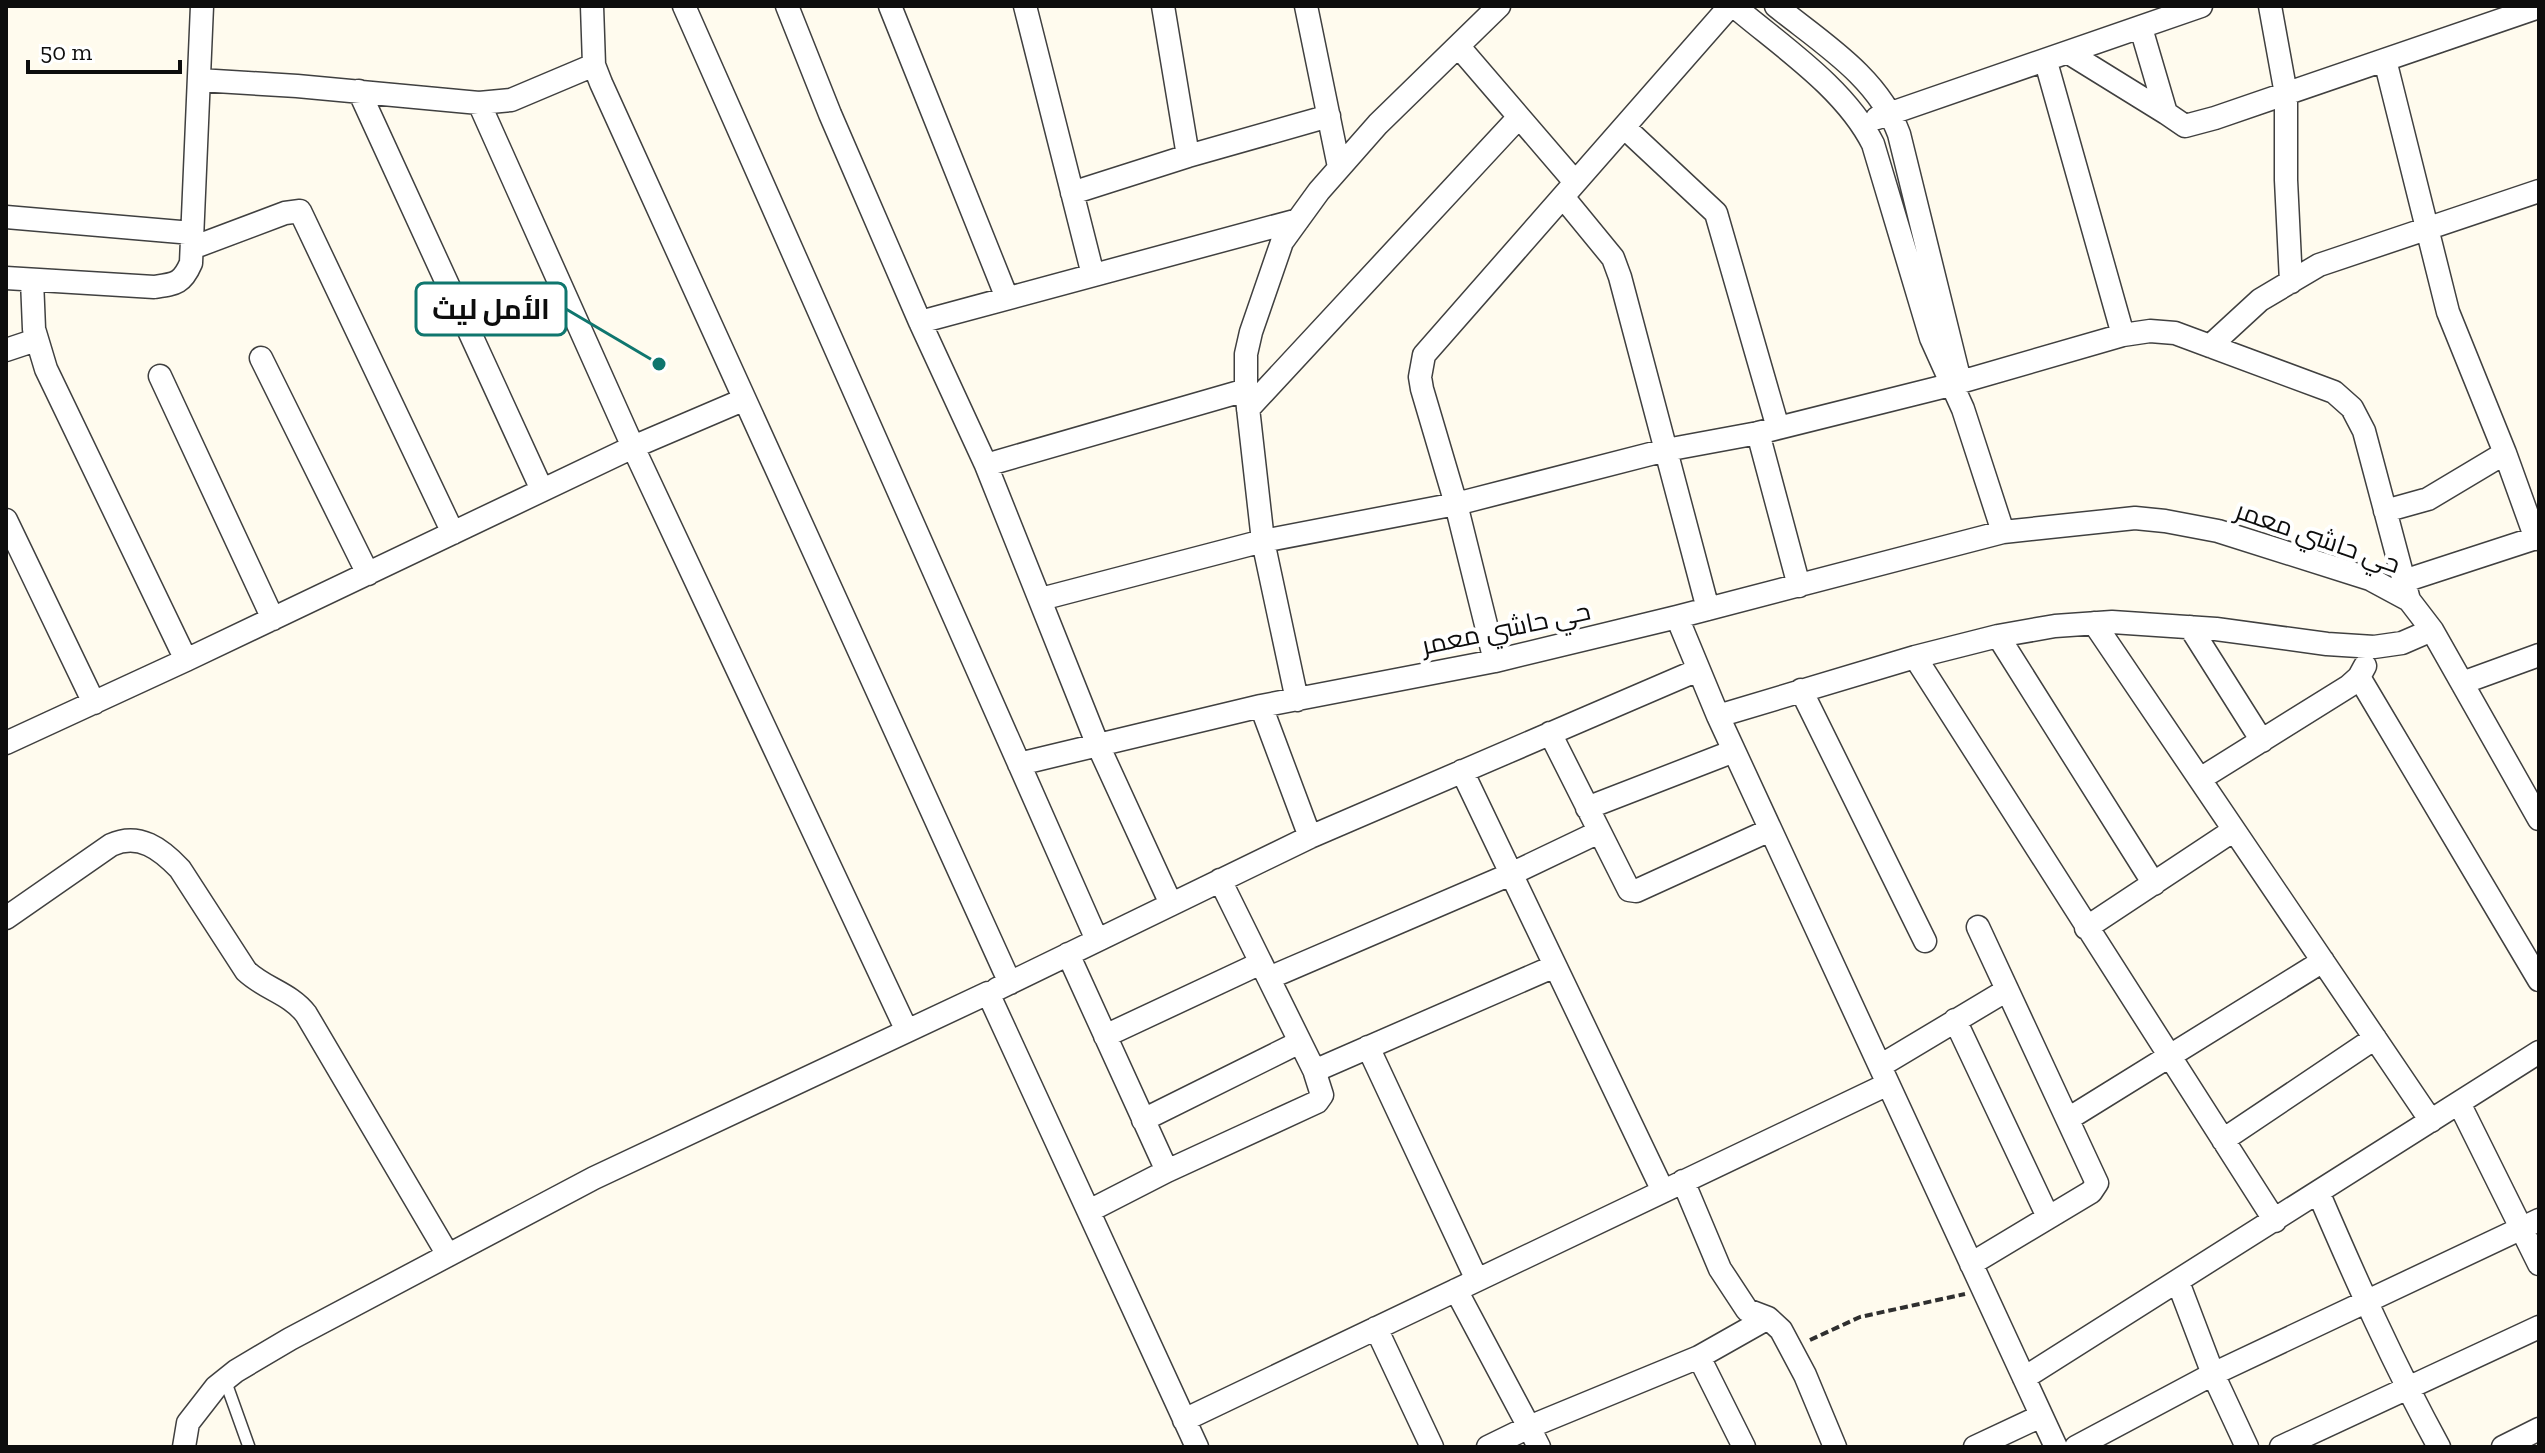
<svg xmlns="http://www.w3.org/2000/svg" width="2545" height="1453" font-family="'Zilla Slab',Cairo,serif">
  <rect width="100%" height="100%" fill="#fffbee"/>
  <g fill="none" stroke-linecap="round" stroke-linejoin="round">
    <g stroke="#404040" stroke-width="14">
      <path id="lane" d="M225,1380L249,1447"/>
    </g>
    <g stroke="#404040" stroke-width="25">
      <path id="street" d="M592,6L594,65L601,83L1010,983
        M684,6L1097,940
        M787,6L830,114L920,322L986,465L1097,743L1171,904
        M890,6L1007,298
        M1025,6L1093,275
        M1306,6L1339,167
        M1734,6C1781,46 1845,88 1873,144L1931,338L1963,409L2003,532L2135,518L2165,521L2218,531L2370,579L2409,600L2432,630L2539,819
        M1776,6C1822,43 1878,77 1899,134L1958,373
        M2270,6L2286,94V180L2291,282
        M2141,28L2166,113L2185,126L2215,118L2539,7
        M1459,47L1575,182
        M2069,53L2166,113
        M2046,62L2123,335
        M199,80L297,86L479,103L511,100L594,65
        M359,91L542,490
        M479,103L633,447L907,1031
        M1877,118L2201,6
        M1624,127L1716,213L1778,428
        M1188,156L1329,116
        M1072,193L1188,156L1163,6
        M1563,197L1613,258L1620,277L1708,609
        M6,217L192,233
        M192,248L285,213L300,211L453,533
        M6,278L154,287C175,284 182,284 191,263L202,6
        M32,280L34,329L46,369L186,660
        M920,322L1298,220
        M2210,346L2260,300L2319,265L2539,191
        M6,350L36,340
        M261,358L368,574
        M160,376L273,619
        M1248,409L1519,117
        M1758,433L1799,586
        M2505,453L2536,539
        M986,465L1246,390
        M2385,511L2428,499L2505,453L2448,312L2385,60
        M6,520L94,703
        M2404,581L2539,537
        M1041,599L1263,541L1456,504L1666,450L1758,433L1950,385L2123,335L2150,331L2175,333L2334,392L2352,408L2364,431L2409,600
        M1677,617L1718,716L2056,1447
        M2094,623L2431,1121
        M2190,627L2262,741
        M1998,636L2154,884
        M1915,657L2275,1221
        M1495,661L1456,504L1422,389L1420,377L1424,355L1730,6
        M2359,677L2539,980
        M2462,683L2539,655
        M1801,690L1925,941
        M1297,700L1263,541L1246,390V354L1251,332L1282,242L1319,191L1378,124L1499,6
        M1261,706L1310,837
        M1718,716L1915,657L1998,636L2055,626L2112,622L2216,629L2327,644L2374,647L2402,643L2432,630
        M1550,733L1629,890L1636,891L1770,830
        M6,743L186,660L633,447L743,400
        M1019,764L1261,706L1495,661L1677,617L2003,532
        M1462,771L1663,1191
        M2200,779L2349,686L2359,677L2365,666
        M1587,808L1734,751
        M1220,880L1315,1072
        M6,918L111,845C139,832 161,849 180,869L246,971C265,989 290,993 306,1014L448,1255
        M2086,928L2234,830
        M1068,954L1167,1171
        M1269,978L1511,874L1599,832
        M997,989L1310,837L1698,670
        M1955,1020L2048,1217
        M1105,1036L1261,963
        M1368,1047L1477,1280
        M1880,1066L2007,990
        M2459,1103L2539,1264
        M2068,1119L2323,961
        M1143,1120L1300,1042
        M2223,1140L2375,1038
        M1683,1181L1720,1269L1747,1310L1768,1318L1781,1330L1805,1375L1835,1447
        M2319,1194C2356,1280 2394,1365 2439,1447
        M1089,1211L1167,1171L1317,1102L1322,1095L1315,1073L1321,1068L1555,966
        M1971,1264L2091,1192L2097,1183L1978,927
        M2178,1282L2213,1374L2247,1447
        M1456,1290L1529,1427L1488,1447
        M1376,1328L1432,1447
        M1699,1357L1768,1318
        M2024,1378L2539,1052
        M1184,1420L1888,1084
        M184,1447L188,1423L216,1387L236,1371L290,1339L594,1178L988,993L1197,1447
        M1539,1447L1529,1427L1699,1357L1744,1447
        M1975,1447L2041,1416
        M2076,1447L2213,1374L2539,1220
        M2281,1447L2539,1327
        M2503,1447L2539,1429"/>
    </g>
    <path stroke="#2f2f2f" stroke-width="4" stroke-dasharray="8 4" stroke-linecap="butt" d="M1810,1340L1860,1317L1965,1294"/>
    <use href="#lane" stroke="#fff" stroke-width="11"/>
    <use href="#street" stroke="#fff" stroke-width="22"/>
  </g>
  <g text-anchor="middle" dominant-baseline="central" stroke-width="8" stroke-linejoin="round" paint-order="stroke">
    <g font-size="26" fill="#0d0d0d" stroke="#fff">
      <text transform="translate(2318 537) rotate(19)">حي حاشي معمر</text>
      <text transform="translate(1506 628) rotate(-12)">حي حاشي معمر</text>
    </g>
  </g>
  <path fill="none" stroke="#0f766e" stroke-width="3" d="M659 364L566 309"/>
  <circle fill="#0f766e" stroke="#fff" stroke-width="3" cx="659" cy="364" r="8"/>
  <rect fill="#fff" stroke="#0f766e" stroke-width="3" x="416" y="283" width="150" height="52" rx="8"/>
  <g font-size="28" text-anchor="middle" font-weight="bold" fill="#0d0d0d">
    <text x="491" y="319">الأمل ليث</text>
  </g>
  <rect width="2545" height="1453" fill="none" stroke="#0d0d0d" stroke-width="16"/>
  <path d="M28 60v12h152v-12" fill="none" stroke="#0d0d0d" stroke-width="4"/>
  <text x="40" y="60" font-size="24" fill="#0d0d0d" stroke="#ffffff" stroke-width="6" paint-order="stroke">50 m</text>
</svg>
